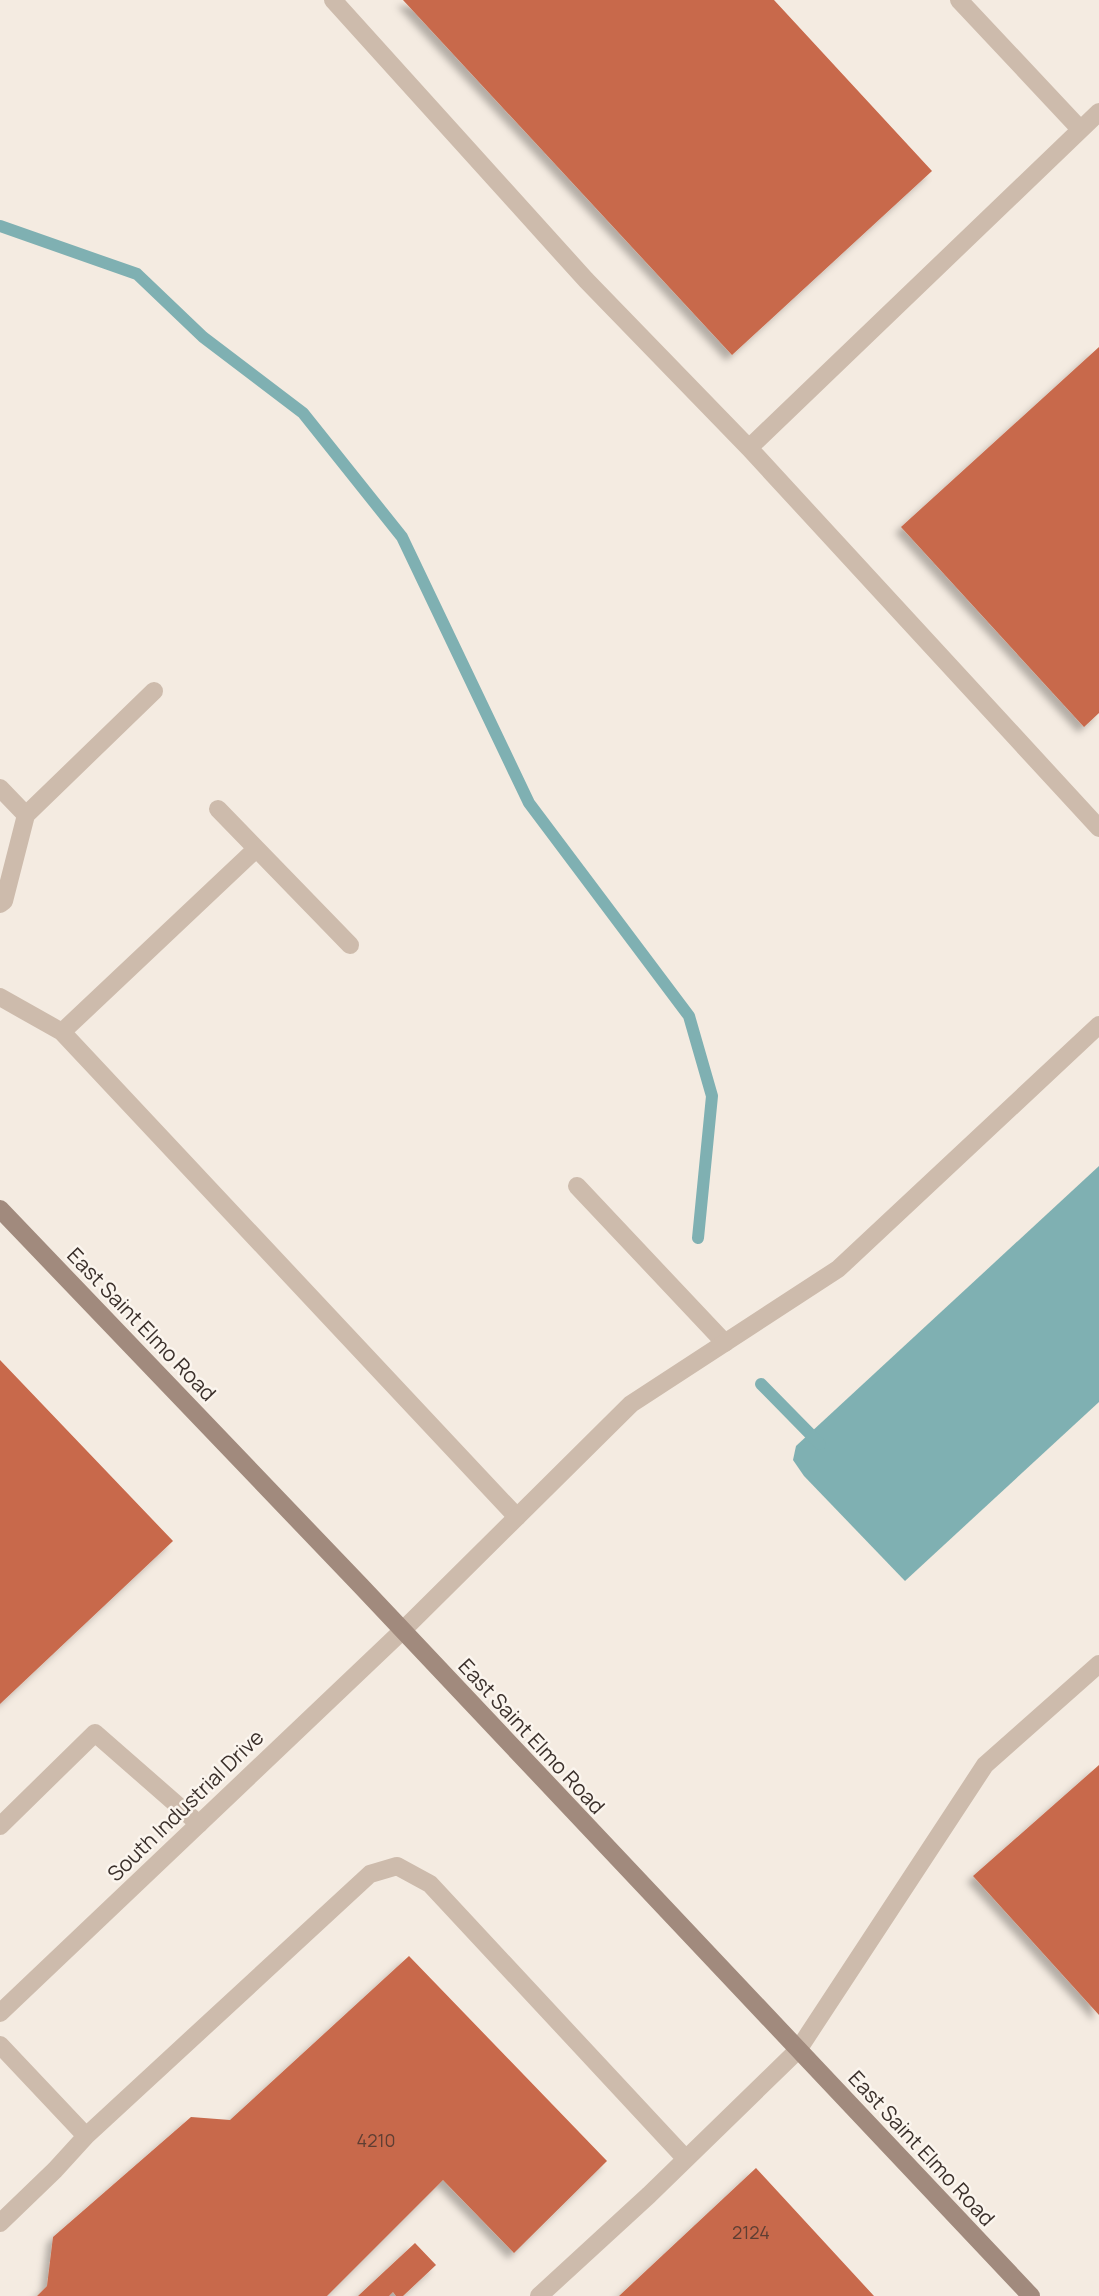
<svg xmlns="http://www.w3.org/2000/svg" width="1099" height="2296" font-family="Manrope,sans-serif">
  <defs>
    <filter id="shadow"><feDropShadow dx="-6" dy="6" stdDeviation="3.5" flood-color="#0004"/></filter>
  </defs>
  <rect width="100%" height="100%" fill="#f4ebe1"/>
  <path fill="#7fb0b2" d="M1099,1166V1402L905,1581L804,1476L793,1460L796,1446Z"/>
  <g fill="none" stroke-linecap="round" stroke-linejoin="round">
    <path stroke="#7fb0b2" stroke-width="12" d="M0,226L137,274L203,337L303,413L402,537L529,803L689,1016L712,1096L698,1238
      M761,1384L820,1444"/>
  </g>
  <path fill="#c8694b" filter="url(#shadow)" d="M403,0H774L932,171L732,355Z
    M1099,347V713L1084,727L901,527Z
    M0,1360L173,1541L0,1704Z
    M1099,1765V2015L973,1876Z
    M409,1956L607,2161L514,2253L443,2180L327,2296H37L47,2286L53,2237L191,2117L230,2120Z
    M756,2168L874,2296H619Z
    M415,2243L436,2265L403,2296H396L393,2292L389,2296H358Z"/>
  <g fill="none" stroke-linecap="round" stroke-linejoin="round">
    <path stroke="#cdbbac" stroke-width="18" d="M333,0L586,280L749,448
      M959,0L1080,129
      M1099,112L749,448L1099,828
      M0,788L26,815L4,901L0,904
      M218,809L350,945
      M26,815L154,691
      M0,997L62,1032L517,1517
      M62,1032L256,849
      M577,1186L725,1343
      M0,1826L95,1733L199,1824
      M0,2045L86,2136L55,2170L0,2223
      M86,2136L370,1874L397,1866L430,1884L686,2159
      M539,2296L649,2195L798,2050L985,1765L1099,1664"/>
    <path stroke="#cdbbac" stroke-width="18" d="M0,2013L402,1631L631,1404L838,1269L1099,1025"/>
    <path stroke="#a18a7d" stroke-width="18" d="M0,1209L361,1586L1031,2296"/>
  </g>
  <g text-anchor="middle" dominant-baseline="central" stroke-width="5" stroke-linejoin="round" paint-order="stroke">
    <g font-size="18" fill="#5e3e33">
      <text x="376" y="2140">4210</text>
      <text x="751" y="2232">2124</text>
    </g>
    <g font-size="21" fill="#3b302b" stroke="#fbf5ee">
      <text transform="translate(142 1324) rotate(46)">East Saint Elmo Road</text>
      <text transform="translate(532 1736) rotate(47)">East Saint Elmo Road</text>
      <text transform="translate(185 1805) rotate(-44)">South Industrial Drive</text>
      <text transform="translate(922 2148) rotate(47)">East Saint Elmo Road</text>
    </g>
  </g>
</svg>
